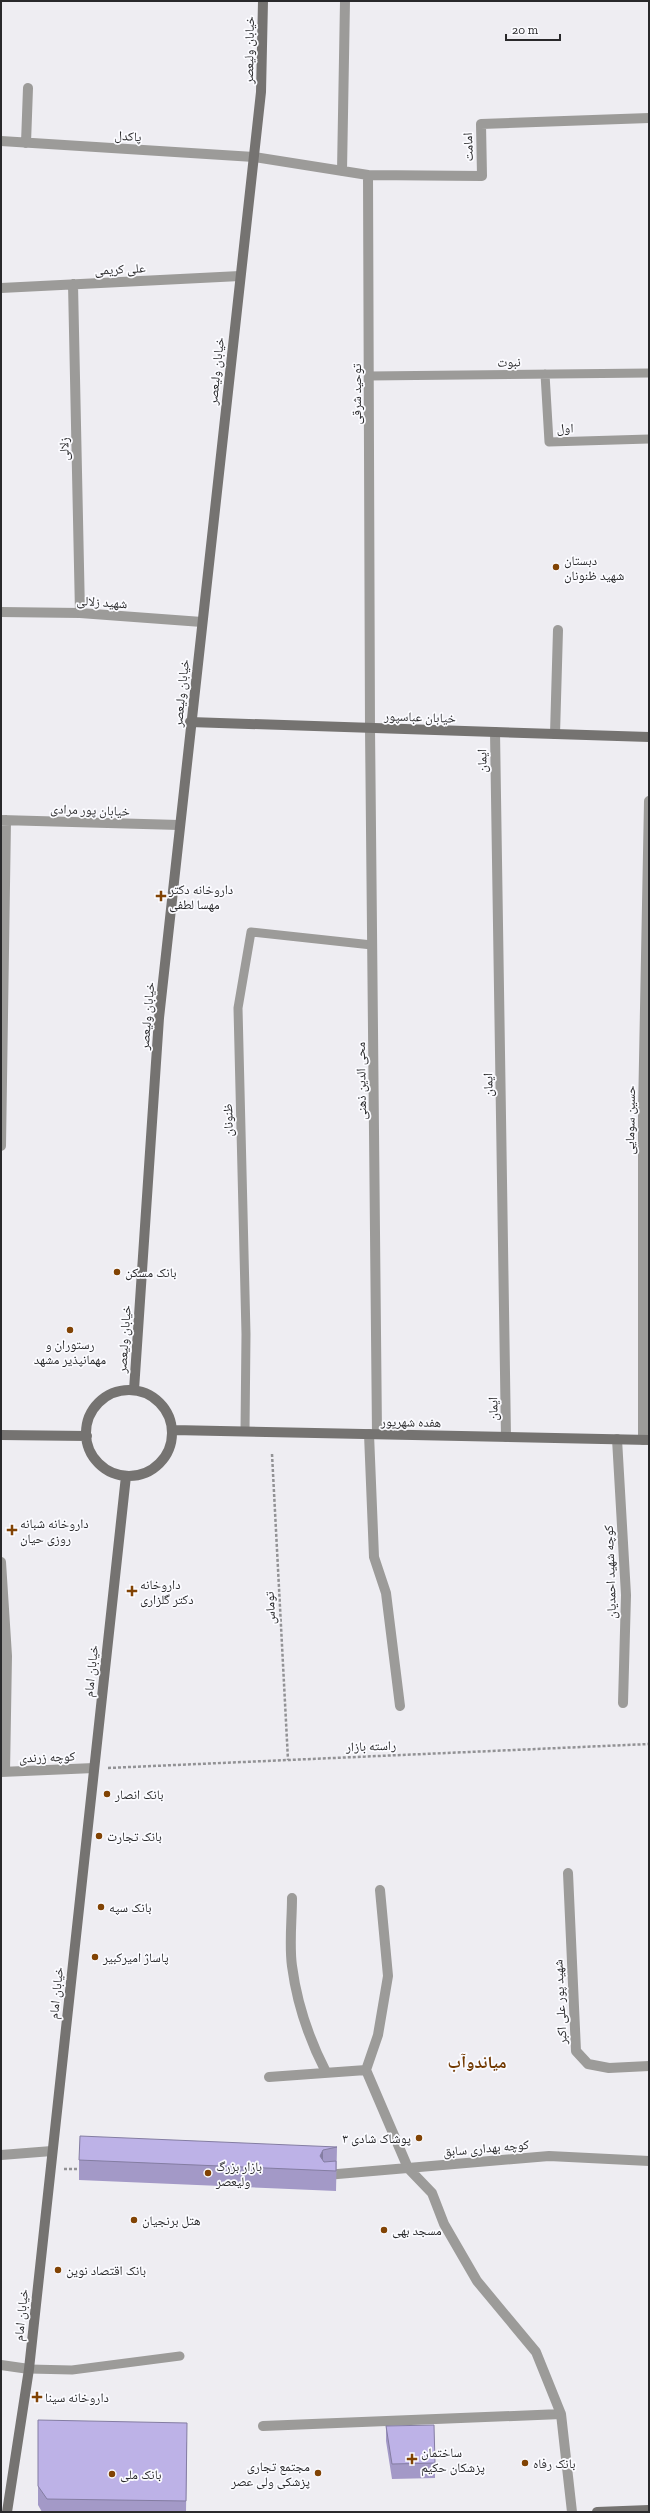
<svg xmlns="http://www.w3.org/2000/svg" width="650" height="2513" font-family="'Zilla Slab','Noto Naskh Arabic',serif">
  <rect width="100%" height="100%" fill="#eeedf2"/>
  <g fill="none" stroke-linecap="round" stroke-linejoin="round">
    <path stroke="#929295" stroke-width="2.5" stroke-dasharray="3 2" stroke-linecap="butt" d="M272,1454L288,1760
      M108,1768L649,1744
      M64,2169H81"/>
    <path stroke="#9c9b99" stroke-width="9" d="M545,374L549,442L649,439
      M369,376L649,373
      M245,1431L246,1334L238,1008L251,932L372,945
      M29,2369L72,2370L180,2356"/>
    <path stroke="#9c9b99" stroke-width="10" d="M1,141L254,157L368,175L370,728L377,1434
      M26,143L28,88
      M342,171L345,1
      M368,175L482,176L481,124L649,118
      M73,284L80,613
      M1,288L240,276
      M1,612L80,613L202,622
      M495,732L506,1437
      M555,734L558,630
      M1,820L179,825
      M1,1146L6,820
      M369,1434L374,1557L386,1593L400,1706
      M617,1439L626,1595L623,1703
      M643,1440V1113L649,801
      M1,1562L7,1656L5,1772
      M1,1772L94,1768
      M568,1873L576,2051L588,2064L609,2068L649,2066
      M380,1890L388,1976L378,2035L366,2070L408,2168L432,2193L444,2224L477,2281L536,2352L561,2414L572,2512
      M292,1898C292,1920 289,1944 292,1966C297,2004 309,2039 326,2072
      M269,2077L366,2070
      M1,2155L52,2151
      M326,2175L549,2156L649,2161
      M1,2365L29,2369
      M263,2426L561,2414"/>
    <path stroke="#757371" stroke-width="10" d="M190,722L649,737
      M134,1390L159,1018L261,92L263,1
      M86 1433a43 43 0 1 1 86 0a43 43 0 1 1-86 0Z
      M173,1430L649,1440
      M1,1435L87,1436
      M7,2512L29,2369L126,1476
      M597,2512L649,2510"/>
  </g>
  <path fill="#a399c7" d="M337,2147L336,2191L79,2180V2160Z
    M386,2426L435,2463V2478L392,2479L386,2441Z
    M187,2442L186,2512H42L38,2505V2486Z"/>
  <path fill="#847da2" d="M323,2150V2169L320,2156Z"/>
  <path fill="#bdb2e7" stroke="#847da2" d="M80,2136L337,2147L323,2150L320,2156L324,2162L336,2161V2171L79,2160Z
    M38,2420L187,2423L186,2501L47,2499L38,2486Z
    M434,2425L435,2463L392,2464L386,2426Z"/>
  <g fill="#814304" stroke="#fbfbff" stroke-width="1.5">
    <circle cx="556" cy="567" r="4"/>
    <path d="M159 890h4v4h4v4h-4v4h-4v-4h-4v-4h4z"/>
    <circle cx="117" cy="1272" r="4"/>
    <circle cx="70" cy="1330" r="4"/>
    <path d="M10 1524h4v4h4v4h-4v4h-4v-4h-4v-4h4z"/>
    <path d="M130 1585h4v4h4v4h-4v4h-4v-4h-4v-4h4z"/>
    <circle cx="107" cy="1794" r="4"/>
    <circle cx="99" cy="1836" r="4"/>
    <circle cx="101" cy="1907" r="4"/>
    <circle cx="95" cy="1957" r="4"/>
    <circle cx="419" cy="2138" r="4"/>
    <circle cx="208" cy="2173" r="4"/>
    <circle cx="134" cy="2220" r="4"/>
    <circle cx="384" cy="2230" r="4"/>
    <circle cx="58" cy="2270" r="4"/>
    <path d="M35 2391h4v4h4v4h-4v4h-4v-4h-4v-4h4z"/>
    <path d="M410 2453h4v4h4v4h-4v4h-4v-4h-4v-4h4z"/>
    <circle cx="525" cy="2463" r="4"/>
    <circle cx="318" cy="2473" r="4"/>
    <circle cx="112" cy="2474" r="4"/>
  </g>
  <g text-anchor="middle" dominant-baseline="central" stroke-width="3.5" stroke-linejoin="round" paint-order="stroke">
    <g font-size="13" fill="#29292b" stroke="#fbfbff">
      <text transform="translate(249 50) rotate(-89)">خیابان ولیعصر</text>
      <text transform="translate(128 136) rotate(4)">پاکدل</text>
      <text transform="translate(468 147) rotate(-92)">امامت</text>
      <text transform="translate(120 269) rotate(-3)">علی کریمی</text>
      <text transform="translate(509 362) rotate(-1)">نبوت</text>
      <text transform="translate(216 371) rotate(-84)">خیابان ولیعصر</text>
      <text transform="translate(356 394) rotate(-90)">توحید شرقی</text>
      <text transform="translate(565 428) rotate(-1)">اول</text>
      <text transform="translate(64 449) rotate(-91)">زلالی</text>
      <text transform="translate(102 602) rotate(4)">شهید زلالی</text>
      <text transform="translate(181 693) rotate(-84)">خیابان ولیعصر</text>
      <text transform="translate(420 717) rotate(2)">خیابان عباسپور</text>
      <text transform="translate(482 761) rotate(-91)">ایمان</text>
      <text transform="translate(90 810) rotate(2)">خیابان پور مرادی</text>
      <text transform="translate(147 1016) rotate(-85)">خیابان ولیعصر</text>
      <text transform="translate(361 1081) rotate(-91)">محی الدین ذهنی</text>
      <text transform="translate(488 1085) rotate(-91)">ایمان</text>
      <text transform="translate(228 1120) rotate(-91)">ظنونان</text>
      <text transform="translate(630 1120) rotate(-89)">حسین سومایی</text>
      <text transform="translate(124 1339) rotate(-86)">خیابان ولیعصر</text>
      <text transform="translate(493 1409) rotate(-91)">ایمان</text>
      <text transform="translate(411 1422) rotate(1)">هفده شهریور</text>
      <text transform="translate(610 1572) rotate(-92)">کوچه شهید احمدیان</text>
      <text transform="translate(270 1608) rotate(-93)">توماس</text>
      <text transform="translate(91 1671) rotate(-84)">خیابان امام</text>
      <text transform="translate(371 1746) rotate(-2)">راسته بازار</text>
      <text transform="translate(47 1757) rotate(-2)">کوچه زرندی</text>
      <text transform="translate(56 1993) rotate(-84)">خیابان امام</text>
      <text transform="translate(560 2002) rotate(-93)">شهید پور علی اکبر</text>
      <text transform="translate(486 2148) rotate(-5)">کوچه بهداری سابق</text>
      <text transform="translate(21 2315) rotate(-84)">خیابان امام</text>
    </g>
    <g font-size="13" fill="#29292b" stroke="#fbfbff" text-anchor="start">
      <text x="564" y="560">دبستان<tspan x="564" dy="15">شهید ظنونان</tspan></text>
      <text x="169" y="889">داروخانه دکتر<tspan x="169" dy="15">مهسا لطفی</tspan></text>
      <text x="125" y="1272">بانک مسکن</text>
      <text x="70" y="1344" text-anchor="middle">رستوران و<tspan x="70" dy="15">مهمانپذیر مشهد</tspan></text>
      <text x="20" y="1523">داروخانه شبانه<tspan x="20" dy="15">روزی حیان</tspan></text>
      <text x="140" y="1584">داروخانه<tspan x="140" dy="15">دکتر گلزاری</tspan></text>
      <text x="115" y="1794">بانک انصار</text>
      <text x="107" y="1836">بانک تجارت</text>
      <text x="109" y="1907">بانک سپه</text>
      <text x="103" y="1957">پاساژ امیرکبیر</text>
      <text x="411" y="2138" text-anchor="end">پوشاک شادی ۳</text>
      <text x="216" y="2166">بازار بزرگ<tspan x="216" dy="15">ولیعصر</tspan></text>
      <text x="142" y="2220">هتل برنجیان</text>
      <text x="392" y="2230">مسجد بهی</text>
      <text x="66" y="2270">بانک اقتصاد نوین</text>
      <text x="45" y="2397">داروخانه سینا</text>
      <text x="421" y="2452">ساختمان<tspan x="421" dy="15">پزشکان حکیم</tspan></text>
      <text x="533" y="2463">بانک رفاه</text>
      <text x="310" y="2466" text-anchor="end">مجتمع تجاری<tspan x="310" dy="15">پزشکی ولی عصر</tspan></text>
      <text x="120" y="2474">بانک ملی</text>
    </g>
    <g font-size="17" font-weight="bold" fill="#713900" stroke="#fbfbff">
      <text x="477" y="2062">میاندوآب</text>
    </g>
  </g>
  <rect width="650" height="2513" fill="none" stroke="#29292b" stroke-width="4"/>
  <path d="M506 34v6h54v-6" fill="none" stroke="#29292b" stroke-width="2"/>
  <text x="512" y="34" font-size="12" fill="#29292b" stroke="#fbfbff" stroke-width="3" paint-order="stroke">20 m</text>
</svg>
